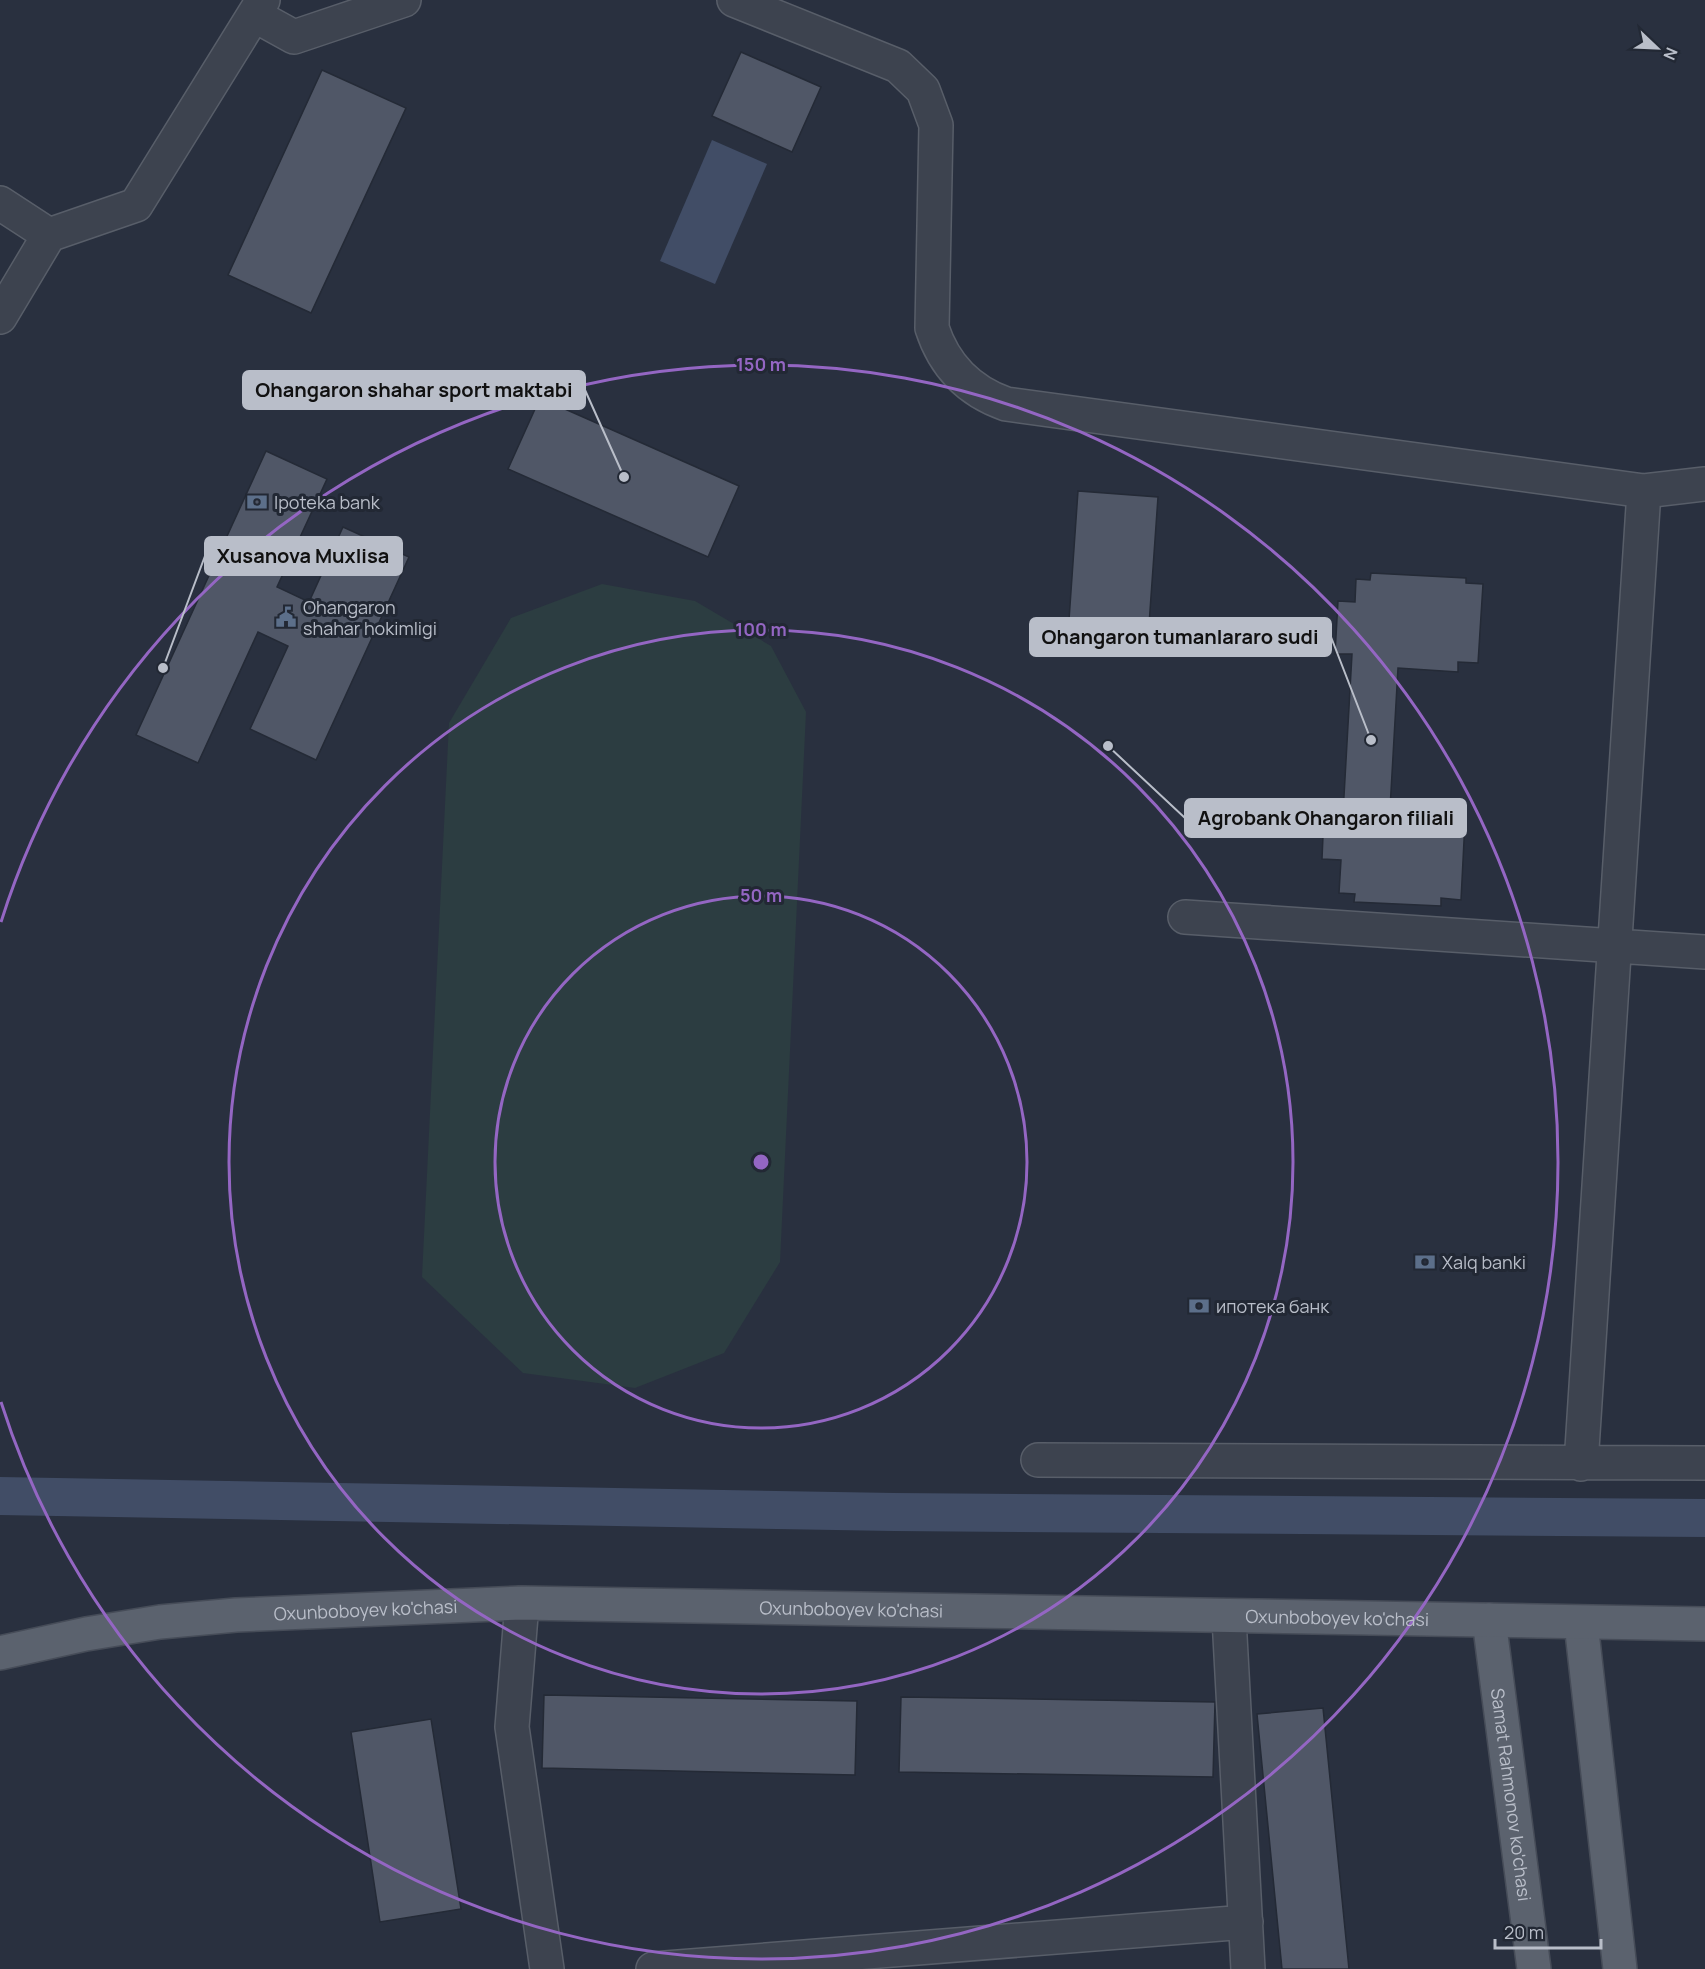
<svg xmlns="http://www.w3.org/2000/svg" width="1705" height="1969" font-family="Manrope,sans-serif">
  <rect width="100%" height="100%" fill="#29303f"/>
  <path fill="#2c3d41" d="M602,584L695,601L771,646L806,712L780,1262L724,1353L635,1388L523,1373L422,1277L449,723L511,618Z"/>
  <path fill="#414d66" d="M712,140L767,164L715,284L660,261Z"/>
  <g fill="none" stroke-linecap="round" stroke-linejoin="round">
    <path stroke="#414d66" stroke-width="38" d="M0,1496L894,1512L1705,1518"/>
  </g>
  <path fill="#505767" stroke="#242a36" stroke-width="1.5" d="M741,52L821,87L792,152L712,116Z
    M322,70L406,108L311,313L228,275Z
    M540,398L739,486L708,557L508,469Z
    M266,451L327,479L277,587L309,602L343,527L409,557L316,760L250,729L288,646L258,632L198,763L136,735Z
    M1078,491L1158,497L1149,625L1069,620Z
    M1371,573L1466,578V583L1483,584L1478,663L1458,662V672L1398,668L1390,809L1450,812V820L1465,821L1461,900L1441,898V906L1354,902L1355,894L1339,893L1341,860L1322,859L1324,813L1343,814L1352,654H1335L1338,601L1355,602L1356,579L1370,580Z
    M544,1695L857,1701L855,1775L542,1768Z
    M901,1697L1215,1702L1213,1777L899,1772Z
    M1323,1708L1349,1969H1282L1257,1714Z
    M431,1719L461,1909L380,1922L351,1732Z"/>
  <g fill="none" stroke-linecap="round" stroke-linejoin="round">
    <g stroke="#585e69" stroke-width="36">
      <path id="minor" d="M734,0L898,66L923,90L936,125L932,328C944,365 969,391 1006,404L1644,491L1705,484
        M254,15L294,37L404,0
        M0,203L49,235
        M0,317L49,235L136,205L263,0
        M1185,917L1705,952
        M1038,1460L1705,1463
        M1581,1464L1644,491
        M522,1603L512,1727L547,1969
        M1229,1618L1248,1969
        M653,1969L1246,1922"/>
    </g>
    <g stroke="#464c58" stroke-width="36">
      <g id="major">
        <path id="s1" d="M1489,1620L1534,1969"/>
        <path d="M1581,1623L1620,1969"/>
        <path id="s2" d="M0,1653L86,1634L160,1622L236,1615L522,1603L1705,1624"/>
      </g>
    </g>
    <use href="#minor" stroke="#3d434f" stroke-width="33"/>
    <use href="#major" stroke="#5b626e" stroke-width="33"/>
  </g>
  <g fill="none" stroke="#9466c3" stroke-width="3">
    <circle cx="761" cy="1162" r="266"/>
    <circle cx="761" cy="1162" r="532"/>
    <path d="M1 922A797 797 0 1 1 1 1402"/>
  </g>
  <defs>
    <g id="bank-bare" transform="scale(1.62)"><path d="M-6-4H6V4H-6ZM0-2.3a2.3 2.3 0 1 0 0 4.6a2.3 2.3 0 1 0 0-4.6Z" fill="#5c6f8a" stroke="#222834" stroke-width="2.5" paint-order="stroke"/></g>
    <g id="civic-bare" transform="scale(1.62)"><path d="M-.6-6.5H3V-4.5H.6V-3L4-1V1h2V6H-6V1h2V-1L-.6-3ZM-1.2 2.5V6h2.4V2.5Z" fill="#5c6f8a" stroke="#222834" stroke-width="2.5" paint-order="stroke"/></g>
  </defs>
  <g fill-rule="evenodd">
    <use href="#bank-bare" x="257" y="502"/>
    <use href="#civic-bare" x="286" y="617"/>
    <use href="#bank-bare" x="1425" y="1262"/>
    <use href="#bank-bare" x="1199" y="1306"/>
  </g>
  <g text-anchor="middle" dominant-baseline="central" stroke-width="6" stroke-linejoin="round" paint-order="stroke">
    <g font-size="18" fill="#b9bec9" stroke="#222834" text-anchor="start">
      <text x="274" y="502">Ipoteka bank</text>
      <text x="303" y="607">Ohangaron<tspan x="303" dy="21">shahar hokimligi</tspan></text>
      <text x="1442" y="1262">Xalq banki</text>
      <text x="1216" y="1306">ипотека банк</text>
    </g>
    <g font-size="18" fill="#b9bec9" stroke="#222834">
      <text stroke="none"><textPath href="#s2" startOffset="369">Oxunboboyev ko'chasi</textPath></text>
      <text stroke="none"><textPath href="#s2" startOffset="855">Oxunboboyev ko'chasi</textPath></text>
      <text stroke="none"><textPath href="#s2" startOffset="1341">Oxunboboyev ko'chasi</textPath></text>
      <text stroke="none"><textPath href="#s1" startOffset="176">Samat Rahmonov ko'chasi</textPath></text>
    </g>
  </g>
  <circle cx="761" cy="1162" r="9" fill="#9466c3" stroke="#222834" stroke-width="3"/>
  <g font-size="18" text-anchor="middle" font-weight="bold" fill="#9466c3" stroke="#222834" stroke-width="6" stroke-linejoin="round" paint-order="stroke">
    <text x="761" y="371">150 m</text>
    <text x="761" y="636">100 m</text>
    <text x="761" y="902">50 m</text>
  </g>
  <path fill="none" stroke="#b9bec9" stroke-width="2" d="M624 477L585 390M163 668L205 556M1371 740L1331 637M1108 746L1185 818"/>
  <g fill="#b9bec9" stroke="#222834" stroke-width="2">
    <circle cx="624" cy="477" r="6"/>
    <circle cx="163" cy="668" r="6"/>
    <circle cx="1371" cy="740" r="6"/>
    <circle cx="1108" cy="746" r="6"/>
  </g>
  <g fill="#b9bec9" stroke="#b9bec9" stroke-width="2">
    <rect x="243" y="371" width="342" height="38" rx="6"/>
    <rect x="205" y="537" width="197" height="38" rx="6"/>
    <rect x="1030" y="618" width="301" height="38" rx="6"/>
    <rect x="1185" y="799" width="281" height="38" rx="6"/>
  </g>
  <g font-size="20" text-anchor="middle" font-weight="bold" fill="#111">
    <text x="414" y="397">Ohangaron shahar sport maktabi</text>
    <text x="303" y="563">Xusanova Muxlisa</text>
    <text x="1180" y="644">Ohangaron tumanlararo sudi</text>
    <text x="1326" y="825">Agrobank Ohangaron filiali</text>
  </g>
  <g transform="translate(1657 48) rotate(113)" stroke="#222834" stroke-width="4.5" paint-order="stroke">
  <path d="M0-4.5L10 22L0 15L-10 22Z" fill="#b9bec9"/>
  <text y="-9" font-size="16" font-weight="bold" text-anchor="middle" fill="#b9bec9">N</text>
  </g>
  <path d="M1495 1939v9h106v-9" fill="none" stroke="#b9bec9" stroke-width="3"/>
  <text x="1504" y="1939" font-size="18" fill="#b9bec9" stroke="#222834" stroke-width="4.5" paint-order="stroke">20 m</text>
</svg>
